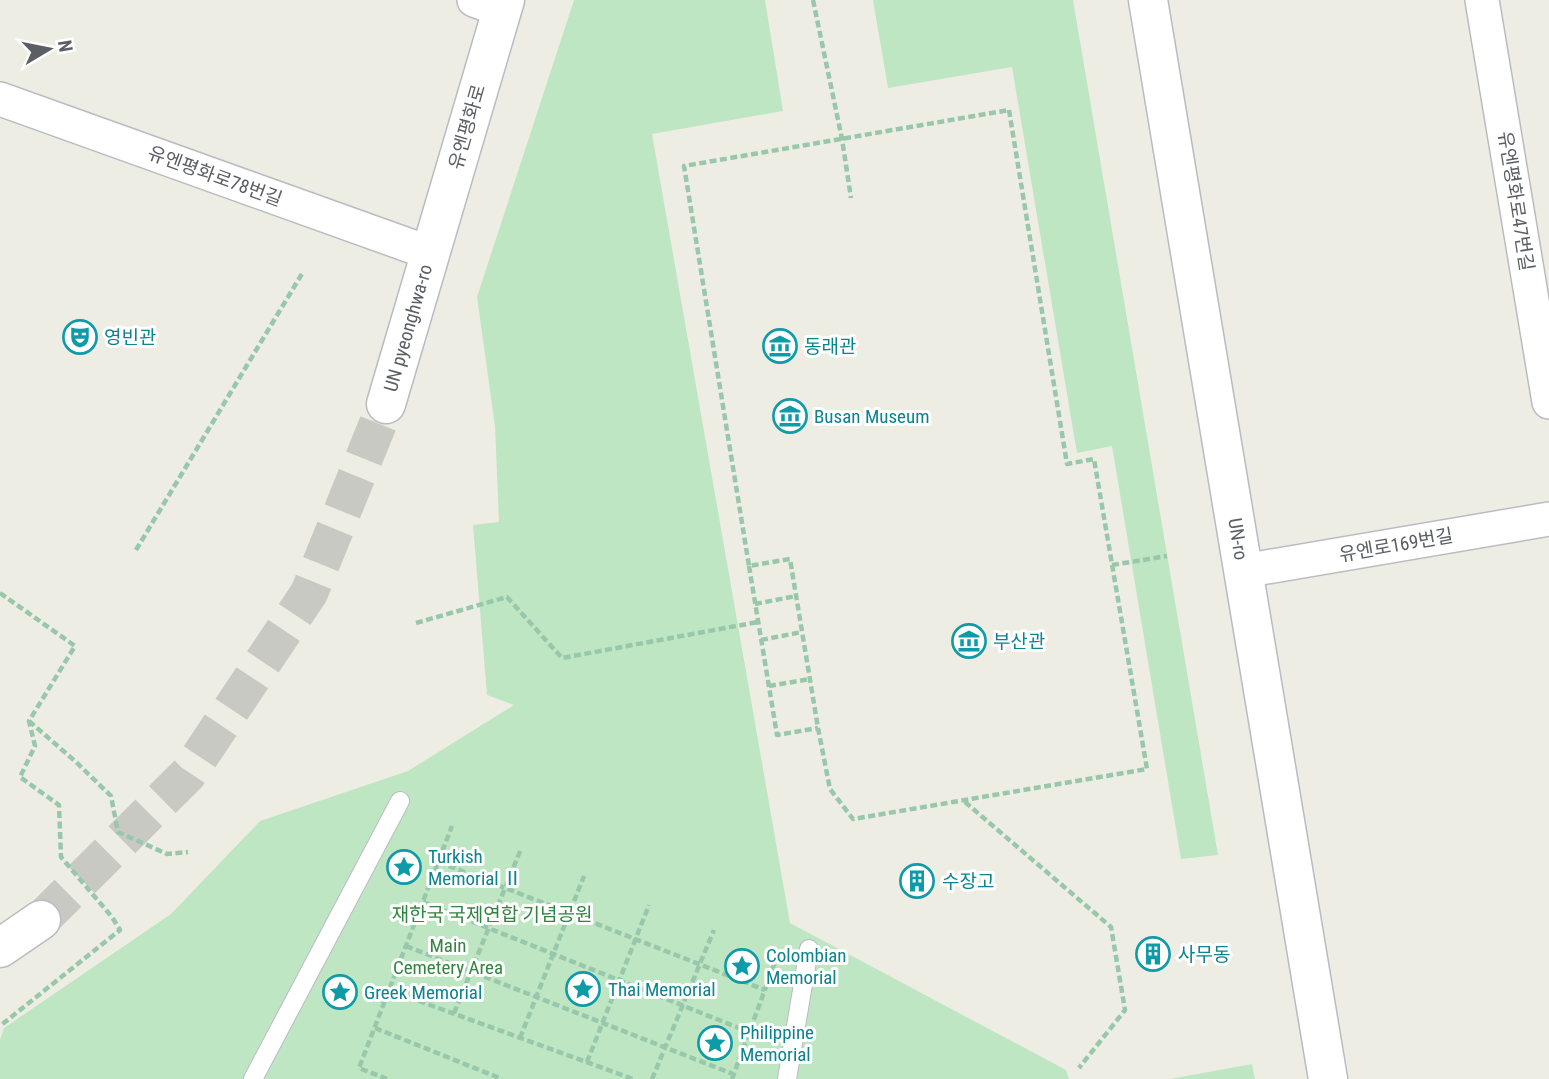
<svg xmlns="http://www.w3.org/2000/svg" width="1549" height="1079" font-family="'Roboto Condensed','Noto Sans KR',sans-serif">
  <rect width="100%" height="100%" fill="#eeede3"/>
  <path fill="#bfe6c3" d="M574,0H765L783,111L652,134L790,923L1066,1070L1069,1079H0V1040L4,1028L171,914L260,821L408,771L514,705L487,695L473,525L499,522L495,426L477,297Z
    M873,0H1073L1218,855L1181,859L1112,446L1077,453L1012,67L888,88Z
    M1252,1064L1255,1079H1170Z"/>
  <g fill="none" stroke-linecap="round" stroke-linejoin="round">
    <path stroke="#c9c9c3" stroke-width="38" stroke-dasharray="38 19" stroke-linecap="butt" d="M41,920L188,774L309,593L386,404"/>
    <g stroke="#bbbcc2" stroke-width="20">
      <path id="service" d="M253,1079L400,801
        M787,1079L809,949"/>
    </g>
    <g stroke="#bbbcc2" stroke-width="36">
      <path id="minor" d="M474,0L501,10
        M1482,0L1549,402
        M0,99L430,253
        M1243,571L1549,519"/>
    </g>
    <g stroke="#b9bbc2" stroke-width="41">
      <path id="secondary" d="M1148,0L1328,1079
        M386,404L505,0
        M0,948L41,920"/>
    </g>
    <path stroke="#98c7ab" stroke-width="4.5" stroke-dasharray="7 3.5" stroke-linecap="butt" d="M813,0L842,139L851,198
      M1009,110L1067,464L1094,459L1147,769L853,819L830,789L818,728L790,559L749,566L684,166Z
      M136,550L303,272
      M1112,565L1167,556
      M749,566L777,735L818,728
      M0,593L75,646L29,721L35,746L20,777L59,805L61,857L112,917L120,930L0,1026
      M755,604L796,596
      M416,623L507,597L562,658L758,622
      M761,640L802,632
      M769,686L810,679
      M29,721L76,762L111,796L118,832L167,854L188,852
      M965,802L1111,927L1125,1010L1079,1068
      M439,862L765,990
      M423,902L749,1032
      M406,946L733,1074
      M389,990L633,1079
      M454,1013L521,849
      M375,1028L502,1079
      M520,1038L584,876
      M587,1062L649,905
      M387,1079L359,1068L452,826
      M652,1079L714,930
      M732,1079L777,957"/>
    <use href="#service" stroke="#fff" stroke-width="18"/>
    <use href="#minor" stroke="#fff" stroke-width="33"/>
    <use href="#secondary" stroke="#fff" stroke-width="38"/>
  </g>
  <defs>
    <g id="theatre-ring" transform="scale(1.75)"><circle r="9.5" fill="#fff" stroke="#0f9aa8" stroke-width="1.5"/><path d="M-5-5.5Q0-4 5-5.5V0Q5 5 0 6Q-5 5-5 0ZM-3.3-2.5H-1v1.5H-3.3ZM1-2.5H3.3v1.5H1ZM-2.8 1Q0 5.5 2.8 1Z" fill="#0f9aa8"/></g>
    <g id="museum-ring" transform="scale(1.75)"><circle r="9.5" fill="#fff" stroke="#0f9aa8" stroke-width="1.5"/><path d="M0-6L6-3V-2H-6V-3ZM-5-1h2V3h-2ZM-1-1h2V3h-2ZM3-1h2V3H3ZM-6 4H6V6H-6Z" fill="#0f9aa8"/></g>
    <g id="sight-ring" transform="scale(1.75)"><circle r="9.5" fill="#fff" stroke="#0f9aa8" stroke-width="1.5"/><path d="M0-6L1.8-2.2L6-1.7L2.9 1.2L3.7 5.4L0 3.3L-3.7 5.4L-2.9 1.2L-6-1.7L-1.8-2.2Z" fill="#0f9aa8"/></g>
    <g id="building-ring" transform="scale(1.75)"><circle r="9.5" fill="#fff" stroke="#0f9aa8" stroke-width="1.5"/><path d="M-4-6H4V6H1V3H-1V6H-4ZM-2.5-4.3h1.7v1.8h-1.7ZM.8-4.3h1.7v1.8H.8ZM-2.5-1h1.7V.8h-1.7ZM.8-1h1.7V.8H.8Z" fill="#0f9aa8"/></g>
  </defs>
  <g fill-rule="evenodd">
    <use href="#theatre-ring" x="80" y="337"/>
    <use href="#museum-ring" x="780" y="346"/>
    <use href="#museum-ring" x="790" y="416"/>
    <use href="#museum-ring" x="969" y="641"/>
    <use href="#sight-ring" x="404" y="867"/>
    <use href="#building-ring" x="917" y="881"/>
    <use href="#building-ring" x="1153" y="954"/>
    <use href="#sight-ring" x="742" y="966"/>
    <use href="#sight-ring" x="583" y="989"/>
    <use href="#sight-ring" x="340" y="992"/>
    <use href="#sight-ring" x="715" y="1043"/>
  </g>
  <g text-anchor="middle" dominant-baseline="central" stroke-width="6" stroke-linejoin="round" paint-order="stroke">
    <g font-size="19" fill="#5b5e64" stroke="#fff">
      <text transform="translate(467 127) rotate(-74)">유엔평화로</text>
      <text transform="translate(215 176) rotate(20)">유엔평화로78번길</text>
      <text transform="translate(1516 201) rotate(81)">유엔평화로47번길</text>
      <text transform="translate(408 328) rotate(-74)">UN pyeonghwa-ro</text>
      <text transform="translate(1238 539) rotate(81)">UN-ro</text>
      <text transform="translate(1396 545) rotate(-10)">유엔로169번길</text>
    </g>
    <g font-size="19" fill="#0d838f" stroke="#fff" text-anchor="start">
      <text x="104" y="337">영빈관</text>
      <text x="804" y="346">동래관</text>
      <text x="814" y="416">Busan Museum</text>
      <text x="993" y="641">부산관</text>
      <text x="428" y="856">Turkish<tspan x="428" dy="22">Memorial Ⅱ</tspan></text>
      <text x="942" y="881">수장고</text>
      <text x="1178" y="954">사무동</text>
      <text x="766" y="955">Colombian<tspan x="766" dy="22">Memorial</tspan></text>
      <text x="608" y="989">Thai Memorial</text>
      <text x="364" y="992">Greek Memorial</text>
      <text x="740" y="1032">Philippine<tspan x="740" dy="22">Memorial</tspan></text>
    </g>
    <g font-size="19" fill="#338440" stroke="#fff">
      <text x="492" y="914">재한국 국제연합 기념공원</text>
      <text x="448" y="945">Main<tspan x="448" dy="22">Cemetery Area</tspan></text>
    </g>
  </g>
  <g transform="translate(49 49) rotate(80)" stroke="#ffffff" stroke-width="5" paint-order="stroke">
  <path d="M0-5L12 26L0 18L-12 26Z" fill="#5b5e64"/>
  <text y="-10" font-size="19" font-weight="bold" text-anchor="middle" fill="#5b5e64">N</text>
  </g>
</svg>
